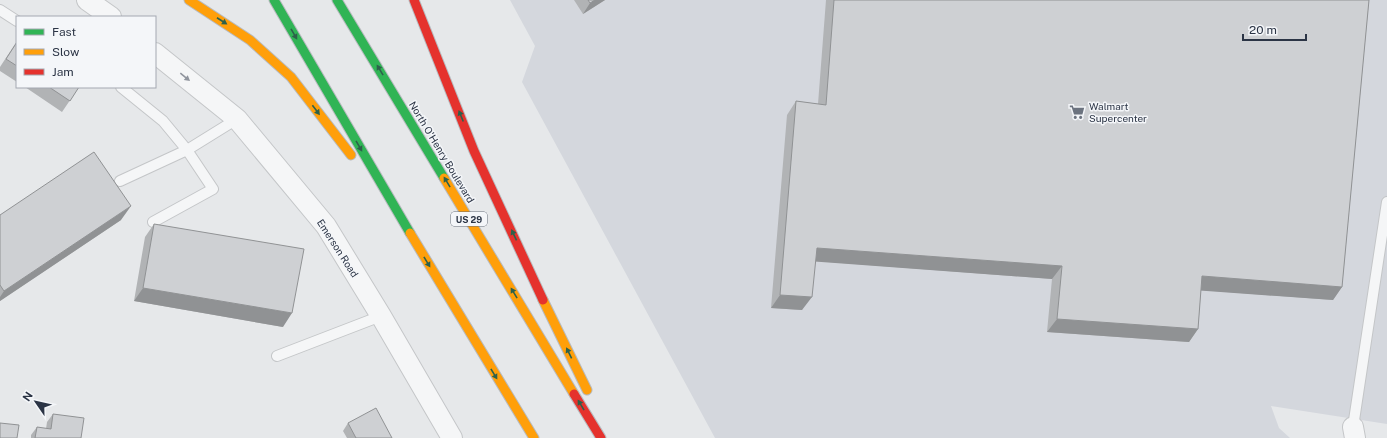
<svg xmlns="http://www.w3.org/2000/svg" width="1387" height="438" font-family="'Public Sans',sans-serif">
  <rect width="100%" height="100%" fill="#e6e8ea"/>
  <path fill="#d4d7dd" d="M510,0H1387V424L1271,406L1279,428L1290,438H715L522,82L535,46Z"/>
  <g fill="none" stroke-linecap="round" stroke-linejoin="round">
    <g stroke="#c4c6c8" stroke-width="12">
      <path id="lane" d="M0,10L17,21
        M121,87L163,121L187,150L237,119
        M120,181L187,150L213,189L153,222
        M277,356L381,316
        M1353,427L1387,202"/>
    </g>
    <g stroke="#c4c6c8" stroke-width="22">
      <path id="street" d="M87,0L111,17
        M155,53L237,119L326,226L381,316L452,438
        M1353,427L1355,438"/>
    </g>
    <g stroke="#b8bbbf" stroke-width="11">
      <path id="fast" d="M274,0L410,233
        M337,0L444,178"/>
    </g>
    <g stroke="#b8bbbf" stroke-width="11">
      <path id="slow" d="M189,0L250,40L291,77L351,155
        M444,178L574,394
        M410,233L534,438
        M543,300L587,390"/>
    </g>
    <g stroke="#b8bbbf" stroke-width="11">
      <path id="jam" d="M414,0L474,151L543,300
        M574,394L601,438"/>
    </g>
    <use href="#lane" stroke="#f5f6f7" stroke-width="10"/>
    <use href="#street" stroke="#f5f6f7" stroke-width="20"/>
    <use href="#fast" stroke="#30b455" stroke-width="9"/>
    <use href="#slow" stroke="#ff9f0a" stroke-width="9"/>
    <use href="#jam" stroke="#e5322d" stroke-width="9"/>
  </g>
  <path fill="#b1b3b5" d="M574,0H605L583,14Z
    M826,0H1369L1342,287L1333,300L1201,290L1198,329L1189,342L1047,332L1052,279L816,261L802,310L771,308L787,115L796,101L818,104Z
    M17,41V82L0,71V67Z
    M25,87H79L62,112Z
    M0,215L121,220L0,301Z
    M154,224L283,327L134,301L145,237Z
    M53,414L81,438H31V435L37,427L46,429L47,422Z
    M348,423L392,438H347L343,431Z"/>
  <path fill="#909294" d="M595,0H605L583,14L590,3Z
    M131,206L121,220L0,301V297L4,291Z
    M817,248L1062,266L1052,279L808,261Z
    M1202,276L1342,287L1333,300L1193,290Z
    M143,288L292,313L283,327L134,301Z
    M780,295L812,297L802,310L771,308Z
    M1057,319L1198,329L1189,342L1047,332Z"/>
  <path fill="#ced0d3" stroke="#909294" d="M588,0H595L590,3Z
    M834,0H1369L1342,287L1202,276L1198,329L1057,319L1062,266L817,248L812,297L780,295L796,101L826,105Z
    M17,42V66L6,59Z
    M49,87H79L70,101Z
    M94,152L131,206L4,291L0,285V215Z
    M154,224L304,249L292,313L143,288Z
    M376,408L392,438H356L348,423Z
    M53,414L84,418L81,438H35L37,427L51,429Z
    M0,423L19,425L17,438H0Z"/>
  <defs><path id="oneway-solid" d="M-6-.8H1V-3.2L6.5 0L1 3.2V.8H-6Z"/></defs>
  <g fill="#2d614b">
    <use href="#oneway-solid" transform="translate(222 21) rotate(33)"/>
    <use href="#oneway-solid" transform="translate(294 34) rotate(60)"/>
    <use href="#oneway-solid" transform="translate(380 70) rotate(-121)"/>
    <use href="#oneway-solid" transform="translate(316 110) rotate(53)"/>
    <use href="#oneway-solid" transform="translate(461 116) rotate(-112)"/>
    <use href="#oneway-solid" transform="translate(359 146) rotate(60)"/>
    <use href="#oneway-solid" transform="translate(447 182) rotate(-121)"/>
    <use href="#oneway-solid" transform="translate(514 235) rotate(-115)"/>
    <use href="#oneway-solid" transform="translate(427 262) rotate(59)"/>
    <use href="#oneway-solid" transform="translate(514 293) rotate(-121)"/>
    <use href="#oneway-solid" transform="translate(569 353) rotate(-116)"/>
    <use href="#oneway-solid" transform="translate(494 374) rotate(59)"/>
    <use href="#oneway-solid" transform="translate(581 405) rotate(-121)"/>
  </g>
  <use fill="#90959e" href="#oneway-solid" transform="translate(185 77) rotate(39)"/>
  <defs>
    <g id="supermarket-bare" transform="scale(1.2)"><path d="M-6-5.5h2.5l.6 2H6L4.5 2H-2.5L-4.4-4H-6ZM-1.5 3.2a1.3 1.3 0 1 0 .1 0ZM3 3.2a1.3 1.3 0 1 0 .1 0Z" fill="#6c737f" stroke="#f4f6f9" stroke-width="2.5" paint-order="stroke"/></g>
  </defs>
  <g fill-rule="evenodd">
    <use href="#supermarket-bare" x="1077" y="112"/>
  </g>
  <g text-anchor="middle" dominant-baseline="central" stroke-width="3" stroke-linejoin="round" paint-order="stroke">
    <rect fill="#f4f6f9" stroke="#676e7b" stroke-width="1" x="451" y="212" width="36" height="14" rx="3"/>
    <g font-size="9" font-weight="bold" fill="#2b3445">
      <text x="469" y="219">US 29</text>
    </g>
    <g font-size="10" fill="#2b3445" stroke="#f4f6f9" text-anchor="start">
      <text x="1089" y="106">Walmart<tspan x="1089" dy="12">Supercenter</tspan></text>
    </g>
    <g font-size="10" fill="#2b3445" stroke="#f4f6f9">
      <text transform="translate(442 152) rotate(59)">North O'Henry Boulevard</text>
      <text transform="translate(338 248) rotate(57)">Emerson Road</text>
    </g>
  </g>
  <rect x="16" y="16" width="140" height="72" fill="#f4f6f9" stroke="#a4a8b1"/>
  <rect x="24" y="29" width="20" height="6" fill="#30b455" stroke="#a4a8b1"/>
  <text x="52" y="36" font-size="12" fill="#2b3445">Fast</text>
  <rect x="24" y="49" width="20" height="6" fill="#ff9f0a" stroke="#a4a8b1"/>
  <text x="52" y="56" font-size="12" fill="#2b3445">Slow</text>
  <rect x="24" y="69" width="20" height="6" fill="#e5322d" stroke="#a4a8b1"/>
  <text x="52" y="76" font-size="12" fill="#2b3445">Jam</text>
  <g transform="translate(36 402) rotate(304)" stroke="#f4f6f9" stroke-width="3" paint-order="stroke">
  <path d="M0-3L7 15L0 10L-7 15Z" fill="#2b3445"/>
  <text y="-6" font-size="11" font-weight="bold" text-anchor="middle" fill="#2b3445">N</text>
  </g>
  <path d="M1243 34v6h63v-6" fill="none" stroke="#2b3445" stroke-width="2"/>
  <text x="1249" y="34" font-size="12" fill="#2b3445" stroke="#f4f6f9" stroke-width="3" paint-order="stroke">20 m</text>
</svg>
